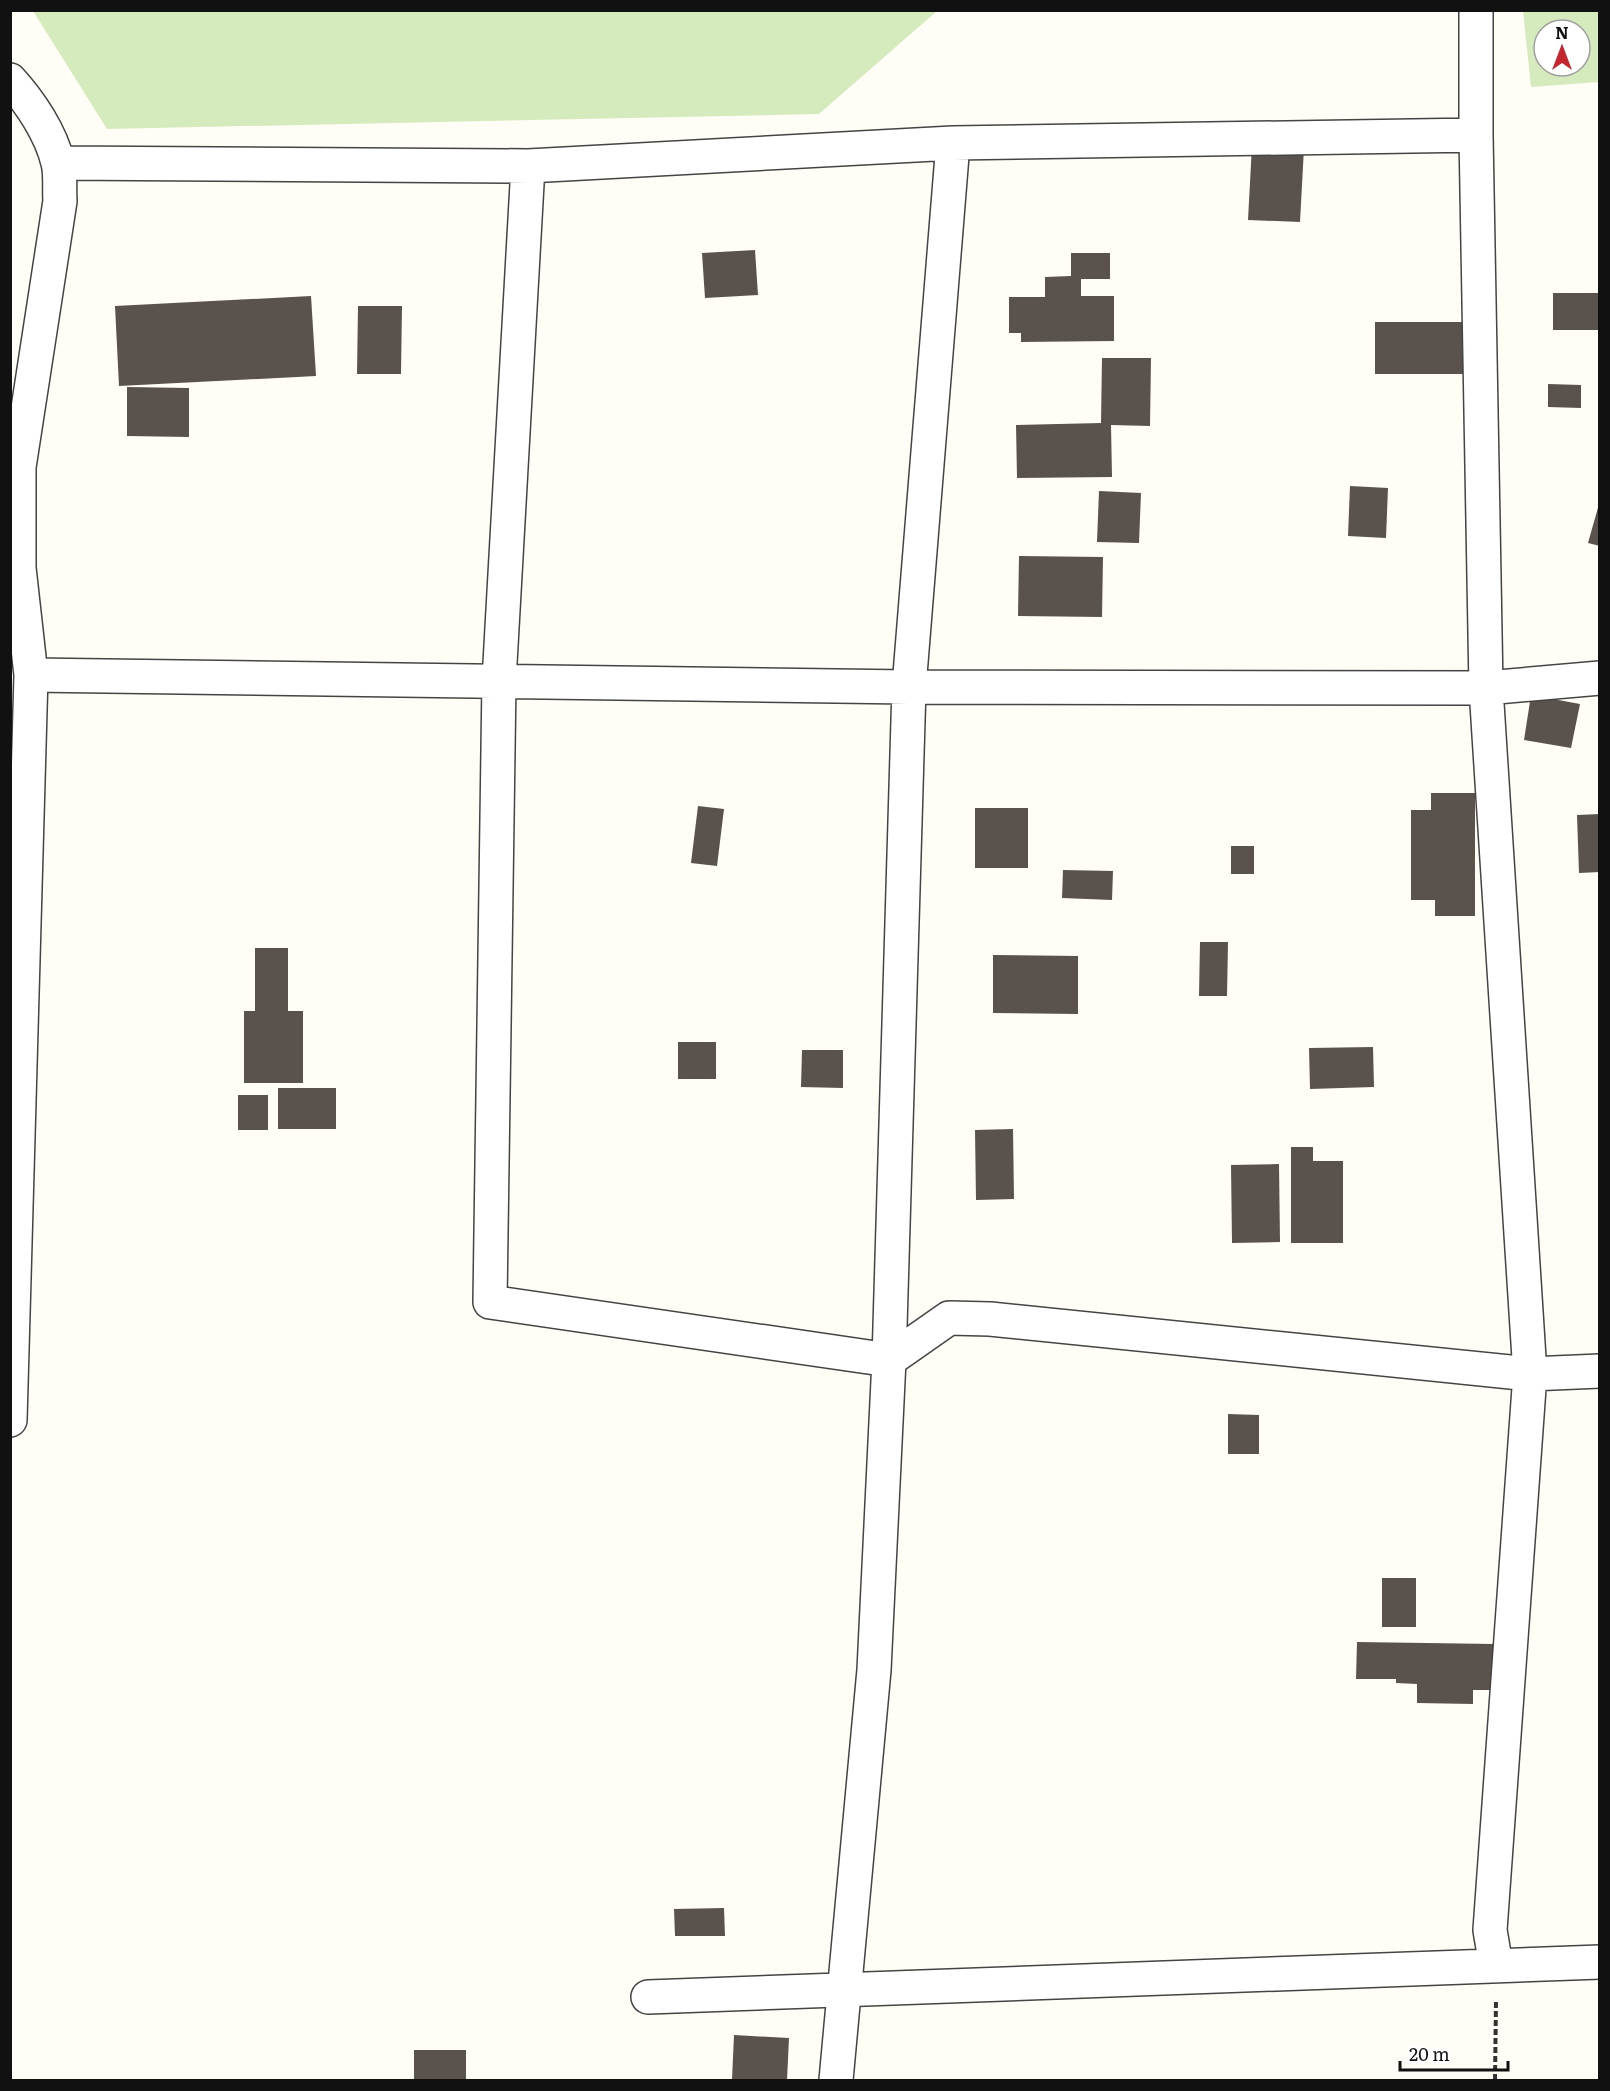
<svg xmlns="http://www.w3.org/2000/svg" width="1610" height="2091" font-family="Literata,serif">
  <rect width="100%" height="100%" fill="#fffdf5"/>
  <path fill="#d5ebbd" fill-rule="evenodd" d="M33,11H937L819,114L107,129Z
    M1523,11H1599V82L1531,87ZM1544,30H1580V66H1544Z"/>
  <path fill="#5a524d" d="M1252,145L1304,148L1300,222L1248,220Z
    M755,250L758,295L705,298L702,253Z
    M1071,253H1110V279H1081V296H1114V341L1021,342V333H1009V297H1045V277L1071,276Z
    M1553,293H1600V330H1553Z
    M311,296L316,376L119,386L115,306Z
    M358,306H402L401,374H357Z
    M1375,322H1467V374H1375Z
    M1102,358H1151L1150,426L1111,425L1112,477L1017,478L1016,425L1101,423Z
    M1548,384L1581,385V408L1548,407Z
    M127,387L189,388V437L127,436Z
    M1350,486L1388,488L1386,538L1348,536Z
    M1099,491L1141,493L1139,543L1097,542Z
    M1599,504L1600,505V546L1588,543Z
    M1019,556L1103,557L1102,617L1018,616Z
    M1531,695L1580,704L1571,748L1524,740Z
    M1431,793H1475V916H1435V900H1411V810H1431Z
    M698,806L724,809L717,866L691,863Z
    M975,808H1028V868H975Z
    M1600,814V872L1579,873L1577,815Z
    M1231,846H1254V874H1231Z
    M1063,870L1113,871L1112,900L1062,898Z
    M1200,942H1228L1227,996H1199Z
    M255,948H288V1011H303V1083H244V1011H255Z
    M993,955L1078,956V1014L993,1013Z
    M678,1042H716V1079H678Z
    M1373,1047L1374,1087L1310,1089L1309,1048Z
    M802,1050H843V1088L801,1087Z
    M278,1088H336V1129H278Z
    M238,1095H268V1130H238Z
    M1013,1129L1014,1199L976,1200L975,1130Z
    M1291,1147H1313V1161H1343V1243H1291Z
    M1279,1164L1280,1242L1232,1243L1231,1165Z
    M1228,1414L1259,1415V1454H1228Z
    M1382,1578H1416V1627H1382Z
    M1357,1642L1494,1644L1493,1690H1473V1704L1417,1703V1684L1396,1683V1679H1356Z
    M724,1908L725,1936H675L674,1909Z
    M734,2035L789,2038L787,2080H732Z
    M414,2050H466V2080H414Z"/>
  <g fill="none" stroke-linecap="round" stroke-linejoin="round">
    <g stroke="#444" stroke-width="36">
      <path id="street" d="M1476,10V135L1486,688L1530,1374L1490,1930L1496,1966
        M10,80C30,102 51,133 58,163C61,174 59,189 60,201L19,467V568L31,675L10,1420
        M58,163L528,166L953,143L1476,135
        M528,166L499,681L490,1302L889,1360L949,1318L990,1319L1530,1374L1600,1371
        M31,675L909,687L1486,688L1600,678
        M648,1997L1600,1962
        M836,2080L874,1670L889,1360L909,687L953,143"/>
    </g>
    <path stroke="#333" stroke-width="4" stroke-dasharray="6 3" stroke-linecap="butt" d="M1495,2080L1496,2000"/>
    <use href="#street" stroke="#fff" stroke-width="33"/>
  </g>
  <rect width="1610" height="2091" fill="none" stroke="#111111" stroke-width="24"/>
  <g transform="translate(1562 48)"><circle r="28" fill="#ffffff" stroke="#a0a0a0" stroke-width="1.5"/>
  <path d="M0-4.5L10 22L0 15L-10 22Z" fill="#c4262e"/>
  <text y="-9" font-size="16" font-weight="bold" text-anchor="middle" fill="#111111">N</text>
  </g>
  <path d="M1400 2061v9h108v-9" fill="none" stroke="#111111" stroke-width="3"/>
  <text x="1409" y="2061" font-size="18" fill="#111111" stroke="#ffffff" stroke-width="4.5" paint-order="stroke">20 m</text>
</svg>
